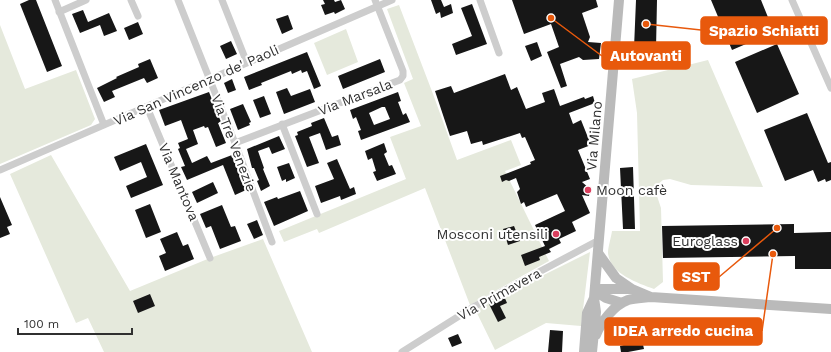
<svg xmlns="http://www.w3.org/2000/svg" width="831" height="352" font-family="'Work Sans',sans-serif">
  <rect width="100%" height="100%" fill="#fff"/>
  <path fill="#e5e9dc" d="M399,5L433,94L457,160L511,140L521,165L505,171L549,261L470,305L425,188L319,233L317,229L284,242L279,231L406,179L390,137L421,126L404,83L413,79L387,9Z
    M0,25L25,89L76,70L95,119L91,125L0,164Z
    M346,29L358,62L327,75L314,43Z
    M708,60L763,187L691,185L670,179L663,180L657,185L656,193L661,208L663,282L654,289C638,283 610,274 608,253C608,247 611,238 612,231H640L637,113L632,79Z
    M51,155L130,291L210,258L263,239L312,352H104L88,318L76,323L10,174Z
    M590,252L581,326L546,323L495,350L475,309Z"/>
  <path fill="#171717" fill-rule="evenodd" d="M29,0H36L62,66L47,72L20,4Z
    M323,0H334L335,2L341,0L345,9L335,14L334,12L325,15L321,5L325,4Z
    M431,0H441L444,7L451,4L453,13L441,18L440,12L436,14Z
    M512,0H596L598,7L582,13L590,37L588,42L601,43L599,59L583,60L579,57L560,64L567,86L561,88L547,52L559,47L551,24L524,34Z
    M636,0H657L656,49L634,48Z
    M711,0H761L774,32L732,50Z
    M472,4L487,44L456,55L452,44L472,36L461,8Z
    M83,10L88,22L109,13L117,31L104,36L100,25L80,33L72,14Z
    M288,15L293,29L282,34L276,19Z
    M138,22L143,34L129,40L124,28Z
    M231,41L237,54L226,59L220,46Z
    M537,42L542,56L531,61L525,46Z
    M777,44L799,94L757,113L735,62Z
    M307,52L321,86L314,89L307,71L302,73L301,70L292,74L291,71L261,83L262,85L249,90L244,77Z
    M150,59L158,78L147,83L144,78L112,91L115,97L104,102L97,88L117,78L116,77L139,67L138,64Z
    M380,59L385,72L343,89L338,76Z
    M505,74L511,90L517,87L526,109L545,102L542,93L554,89L560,106L584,97L585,99L593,96L595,103L569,113L573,124L581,120L591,145L578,150L590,179L582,182L590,189L589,196L582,195L590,213L572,222L576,231L559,239L561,243L549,249L551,252L539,257L540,260L525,266L521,255L545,246L535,225L565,211L557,194L526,207L524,202L521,204L517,192L520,189L516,178L509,181L506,180L502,182L500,176L531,164L530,162L535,160L525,137L522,138L520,133L483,145L482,141L471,144L467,131L450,136L435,91L451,86L454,93Z
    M232,79L236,90L228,93L224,83Z
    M287,88L291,96L310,89L315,102L284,114L276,92Z
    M209,92L221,122L218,123L226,143L216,147L208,127L205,128L204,126L193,130L198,144L186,149L192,163L207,156L211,163L232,155L246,190L235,195L223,165L187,180L181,167L185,166L178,149L180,148L178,143L188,139L181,120L165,126L159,110Z
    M398,92L401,101L398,102L403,115L406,113L410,122L361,140L358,131L361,130L356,117L353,119L350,110ZM382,107H385L390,119L374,125L369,113Z
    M264,96L271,114L260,118L253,100Z
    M243,104L251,122L249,123L250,125L238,130L230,109Z
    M807,113L828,163L831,162V180L826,182L825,179L818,182L813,170L785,181L764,130Z
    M324,118L332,137L338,135L341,145L326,150L320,133L309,137L319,163L307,167L295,136L298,135L297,132L312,126L311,123Z
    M279,136L285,149L272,154L269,147L258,151L264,168L263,169L270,186L261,191L257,181L259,180L254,168H252L247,149Z
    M384,143L387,152L384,154L389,166L392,165L396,174L377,181L373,172L376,171L372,158L368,160L365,151Z
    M146,144L163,185L131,198L126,186L147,177L141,162L120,171L114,157Z
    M337,159L350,189L354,187L356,194L341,200L340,196L321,203L315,186L334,179L327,163Z
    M289,163L295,178L286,182V179L282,181L277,167Z
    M633,167L635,229H623L620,168Z
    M213,182L218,193L197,203L192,192Z
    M300,191L308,211L274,226L264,202L277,197L278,199Z
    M0,197L12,225L7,227L10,234L0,238Z
    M150,204L161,232L146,238L135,210Z
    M222,205L231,227L235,226L241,241L220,249L211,226L206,228L200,214Z
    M257,220L263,235L254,239L247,224Z
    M794,224V233L831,232V269H795V256L663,258L662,226Z
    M514,226L520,241L508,245L503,229Z
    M177,232L183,246L188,244L194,259L165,271L159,256L166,253L160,239Z
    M150,294L155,306L138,313L133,301Z
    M504,296L507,303L500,306L506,318L498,322L489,304Z
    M550,330L563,331L562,352H548Z
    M458,334L462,343L452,347L448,338Z
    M642,340L644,349L628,352H621L620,346Z"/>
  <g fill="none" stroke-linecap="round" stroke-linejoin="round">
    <path stroke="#cdcdcd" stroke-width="7" d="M55,0L104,125
      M131,0L138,16
      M178,0L235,143L272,242
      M222,0L247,63
      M480,0L499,53
      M792,0L831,88
      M59,12L86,0
      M147,107L210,258
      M282,124L317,214
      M235,143L400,80L403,76V71L375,0
      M0,170L392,0
      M402,352L475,306L599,240"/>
    <path stroke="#bababa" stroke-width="10" d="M598,253L616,278L632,289L651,297
      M595,291L601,289H632
      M595,291L606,298L622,303
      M596,335C601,322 614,305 628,300C635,298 643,298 651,297L831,309
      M584,352L587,313L594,298
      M592,352L596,312L594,298L619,0"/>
  </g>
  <g fill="#db3f5e" stroke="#fff" stroke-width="1.5">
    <circle cx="588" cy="190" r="4"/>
    <circle cx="556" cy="234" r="4"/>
    <circle cx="746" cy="241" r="4"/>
  </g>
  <g text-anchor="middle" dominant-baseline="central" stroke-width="4" stroke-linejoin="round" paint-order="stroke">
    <g font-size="14" fill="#303030" stroke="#fff">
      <text transform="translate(196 85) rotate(-24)">Via San Vincenzo de' Paoli</text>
      <text transform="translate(355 97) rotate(-21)">Via Marsala</text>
      <text transform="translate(594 136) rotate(-85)">Via Milano</text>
      <text transform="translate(234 143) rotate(69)">Via Tre Venezie</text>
      <text transform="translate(179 182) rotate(67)">Via Mantova</text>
      <text transform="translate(499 294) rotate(-29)">Via Primavera</text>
    </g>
    <g font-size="14" fill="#303030" stroke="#fff" text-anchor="end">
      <text x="596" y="190" text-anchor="start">Moon cafè</text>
      <text x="548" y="234">Mosconi utensili</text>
      <text x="738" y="241">Euroglass</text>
    </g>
  </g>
  <path fill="none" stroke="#e8590c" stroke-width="1.5" d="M646 24L701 30M551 18L602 56M777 228L719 277M773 254L762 331"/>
  <g fill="#e8590c" stroke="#fff" stroke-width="1.5">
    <circle cx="646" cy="24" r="4"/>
    <circle cx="551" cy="18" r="4"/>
    <circle cx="777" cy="228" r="4"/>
    <circle cx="773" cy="254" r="4"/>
  </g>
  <g fill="#e8590c" stroke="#e8590c" stroke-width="1.5">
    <rect x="701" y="17" width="126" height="27" rx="4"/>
    <rect x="602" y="42" width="88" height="27" rx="4"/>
    <rect x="674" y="263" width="45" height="27" rx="4"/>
    <rect x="605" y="318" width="157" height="27" rx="4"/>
  </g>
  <g font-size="15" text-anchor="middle" font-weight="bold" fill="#fff">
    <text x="764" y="36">Spazio Schiatti</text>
    <text x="646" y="61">Autovanti</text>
    <text x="696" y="282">SST</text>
    <text x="683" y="336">IDEA arredo cucina</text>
  </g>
  <path d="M18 328v6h114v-6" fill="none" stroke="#303030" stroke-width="2"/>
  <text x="24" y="328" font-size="12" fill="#303030" stroke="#ffffff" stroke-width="3" paint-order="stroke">100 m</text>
</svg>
